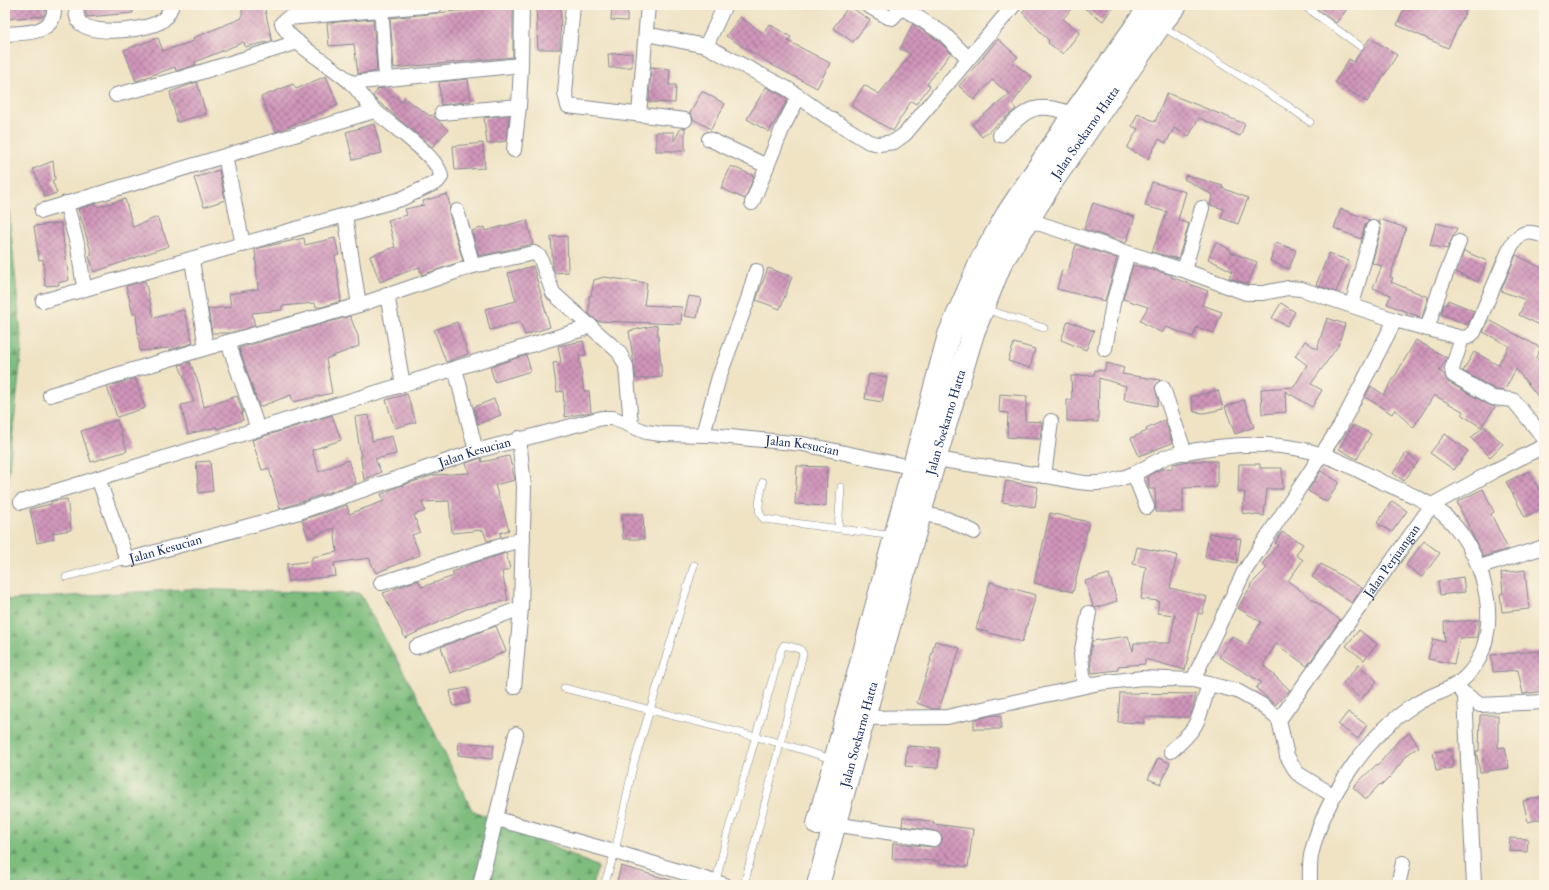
<svg xmlns="http://www.w3.org/2000/svg" width="1549" height="890" font-family="'IM FELL Double Pica',serif">
  <defs>
    <pattern id="forest-firs" width="22" height="20" patternUnits="userSpaceOnUse"><rect width="22" height="20" fill="#7ebd7e"/><path d="M5 1l3.5 6h-7zM16 11l3.5 6h-7z" fill="#669a6a"/></pattern>
    <pattern id="building-cross-hatch" width="8" height="8" patternUnits="userSpaceOnUse"><rect width="8" height="8" fill="#d095ba"/><path d="M0 0l8 8M0 8l8-8" fill="none" stroke="#a87a9a"/></pattern>
  </defs>
  <rect width="100%" height="100%" fill="#fcf5e5"/>
  <filter id="ink" filterUnits="userSpaceOnUse"><feTurbulence type="fractalNoise" baseFrequency=".025" numOctaves="2"/><feDisplacementMap in="SourceGraphic" scale="8" xChannelSelector="R" yChannelSelector="G"/><feConvolveMatrix kernelMatrix="1 2 1 2 8 2 1 2 1" color-interpolation-filters="sRGB"/></filter>
  <filter id="wash" filterUnits="userSpaceOnUse"><feTurbulence type="fractalNoise" baseFrequency=".012" numOctaves="4" result="noise"/><feDisplacementMap in="SourceGraphic" scale="16" xChannelSelector="R" yChannelSelector="G"/><feGaussianBlur stdDeviation="0.9" result="paint"/><feColorMatrix in="noise" values="0 0 0 0 0 0 0 0 0 0 0 0 0 0 0 0 0 1.4 0 .05"/><feComposite in="paint" operator="in"/></filter>
  <g filter="url(#wash)">
    <rect width="100%" height="100%" fill="#efe3c4"/>
    <path fill="url(#forest-firs)" stroke="#4c766e" d="M5,168L22,347L5,507Z
      M188,589L360,594L417,696L472,810L598,867L592,885H5V600Z"/>
    <g id="blocks">
      <path fill="url(#building-cross-hatch)" d="M5,5H45V13L44,16L5,19Z
        M84,5H132L133,13L87,17Z
        M242,5H264L272,41L245,47L244,42L195,62L196,65L176,71L175,67L136,81L124,50L158,38L163,51L194,41L193,38L242,18Z
        M513,5V57L394,68L390,18Z
        M536,5H561L560,49H538Z
        M612,5H628L627,21L611,20Z
        M1029,5H1074L1063,19L1080,32L1063,54L1048,43L1049,41L1022,12Z
        M1080,5H1114L1103,21Z
        M1312,5H1350L1336,23Z
        M1406,5H1469L1448,48L1397,25Z
        M849,6L870,20L853,42L833,28Z
        M740,17L763,33L769,24L791,37L788,41L830,63L817,88L774,66L726,36Z
        M373,19L377,71L358,74L354,44L329,46L327,23Z
        M913,24L939,41L951,53L927,84L930,86L916,104L911,101L893,131L851,106L864,85L879,94L911,54L900,49Z
        M1370,38L1397,55L1367,102L1335,82L1349,59L1354,62Z
        M998,39L1018,57L1012,62L1032,77L1012,104L1016,109L982,137L972,124L1010,94L992,80L974,100L959,86Z
        M632,53V67L609,68L608,54Z
        M651,67L670,69L669,85H676L675,103L649,102Z
        M326,76L338,105L276,132L261,97L293,84L296,89Z
        M468,79L471,101L441,105L439,82Z
        M197,82L206,114L177,122L170,92Z
        M766,87L788,99L769,132L747,119Z
        M383,88L402,102L404,98L430,116L432,115L448,130L432,147L375,99L373,96L378,89Z
        M702,91L725,104L711,129L693,119L690,113Z
        M1167,93L1245,124L1240,136L1199,118L1189,136L1174,128L1166,143L1159,139L1148,159L1127,148L1138,129L1132,126L1138,113L1155,122Z
        M509,115L506,141L487,144L484,118Z
        M374,124L382,153L353,160L346,132Z
        M681,128H685V151H656V132H674V141Z
        M483,143L485,168L455,170L453,146Z
        M53,161L55,179L52,181L57,193L45,197L33,169Z
        M731,166L754,176L745,199L721,188Z
        M219,170L225,200L204,207L194,178Z
        M1186,175L1223,186L1222,188L1248,198L1238,224L1221,218L1224,209L1210,205L1213,195L1184,179Z
        M1152,182L1186,192L1178,220L1189,224L1178,259L1152,252L1167,212L1145,206Z
        M447,194L450,206L449,213L463,261L422,275L419,267L380,282L370,256L395,247L388,220L407,215L405,209L424,205L423,201Z
        M125,199L133,227L157,217L169,246L94,272L89,256L92,255L78,209L96,204L98,207Z
        M1093,203L1135,217L1126,243L1084,229Z
        M1341,209L1370,220L1365,225L1361,239L1334,228Z
        M1379,219L1406,228L1390,277L1393,278L1391,282L1428,297L1422,318L1387,304L1391,295L1373,288L1382,266L1372,263L1381,230Z
        M527,220L533,244L479,256L472,231L484,227L485,231Z
        M61,223L69,280L58,283L59,285L45,286L43,259L39,260L34,226Z
        M1436,223L1457,228L1447,249L1430,245Z
        M567,236L568,272L555,273L553,267L551,237Z
        M304,238L305,245L335,238L339,255L335,256L341,301L322,307H316L315,303L282,306V310L252,313L255,326L230,333H212L208,309L231,307L229,294L258,289L255,249Z
        M1216,242L1231,250L1230,252L1257,262L1248,284L1229,278L1232,271L1208,259Z
        M1276,243L1296,250L1289,269L1270,261Z
        M1076,245L1117,258L1105,301L1057,289L1062,270L1068,271Z
        M1464,251L1487,261L1478,282L1456,272Z
        M1329,253L1349,261L1336,292L1316,285Z
        M1516,255L1544,269V327L1519,315L1526,300L1501,291Z
        M1133,265L1172,275L1171,277L1208,291L1202,305L1222,312L1214,333L1197,327L1193,337L1166,327L1162,333L1140,321L1148,307L1123,299Z
        M533,266L550,327L525,335L520,322L490,330L485,309L516,301L508,273Z
        M768,268L792,277L780,309L756,300Z
        M604,277L647,283L644,305L682,307L681,324L597,321L589,314V296H591L594,280Z
        M145,281L154,318L184,310L193,343L169,350L168,348L140,351L136,314H133L126,286Z
        M689,296L701,298L697,318L684,316Z
        M1448,300L1474,311L1468,325L1441,314L1444,304L1446,305Z
        M1281,303L1295,312L1287,326L1272,318Z
        M350,316L358,336L359,346L326,359L332,393L293,402L291,395L259,407L239,348Z
        M1327,318L1345,324L1338,346L1311,384L1322,390L1312,407L1285,391L1286,412L1262,414L1261,389L1294,387L1307,365L1295,356L1305,341L1317,349Z
        M1489,320L1541,348L1536,357L1544,367V404L1516,369L1504,391L1496,390L1463,371L1474,352L1498,365L1509,346L1483,332Z
        M1068,321L1094,331L1086,350L1061,340Z
        M457,322L468,354L446,362L434,330Z
        M657,325L662,377L636,379L629,331Z
        M1416,340L1447,358L1439,371L1444,374L1448,382L1489,405L1495,407L1481,427L1462,415L1464,412L1434,395L1413,428L1395,409L1392,414L1365,397L1371,386L1384,395Z
        M583,341L586,355L579,356L584,391H589L591,412L565,417L563,391L557,392L553,363L561,362L558,346Z
        M1014,343L1035,349L1030,368L1008,361Z
        M526,355L531,371L495,382L490,367Z
        M190,362L199,384L204,407L237,396L243,413H241L243,420L217,429V427L188,434L181,405L194,402L179,365Z
        M1107,363L1124,368L1122,374L1160,380L1155,387L1158,399L1157,406L1124,400L1126,386L1099,378L1098,422L1067,421V400H1072L1071,376L1094,375L1095,370L1104,371Z
        M869,374L887,377L882,402L865,399Z
        M135,378L145,408L117,417L107,387Z
        M1218,390L1223,409L1204,413L1194,412L1191,397Z
        M407,394L416,422L395,428L386,400Z
        M1000,394L1027,396L1025,421L1042,422L1040,439L1007,437L1008,413L999,412Z
        M494,399L501,415L478,424L474,407Z
        M1244,400L1254,427L1235,434L1225,407Z
        M332,415L341,440L312,450L319,472L348,460L356,483L280,509L269,468L262,470L252,440Z
        M369,415L372,441L392,436L396,454L375,459L381,472L364,480L355,417Z
        M117,420L127,451L91,462L81,431Z
        M1165,420L1172,443L1139,456L1131,438L1147,431L1146,429Z
        M1353,425L1371,434L1357,459L1339,449Z
        M1484,426L1503,444L1490,457L1471,438Z
        M1445,434L1468,451L1454,470L1430,453Z
        M1406,453L1418,462L1404,481L1393,473Z
        M509,456L515,480L495,485L509,530L500,533L501,537L487,541L483,530L452,533L449,501L422,502L425,511L414,515L420,532L412,535L420,555L376,573L369,558L334,563L336,576L288,581L287,564L312,561V557L337,552L334,528L308,538L302,520L347,505L349,514L384,501L381,494L400,486L434,475L469,473L466,463L481,458L482,462Z
        M210,461L213,491L199,493L196,462Z
        M1189,461H1217V487L1183,488V512H1156L1155,489H1149L1148,476L1160,469L1173,468V464Z
        M1239,464H1260V468H1282L1283,489H1267L1264,516L1242,513L1245,492H1238Z
        M797,466L827,467L826,506L795,504Z
        M1321,471L1339,482L1327,502L1308,491Z
        M1529,471L1544,499V507L1525,517L1506,482Z
        M1006,481L1038,487L1035,507L1002,502Z
        M1483,489L1494,512L1491,514L1508,549L1483,557L1457,502Z
        M67,499L71,530L53,533L54,539L37,543L30,509L51,504V502L53,501Z
        M1392,501L1407,511L1392,532L1377,523Z
        M1050,513L1089,522L1073,592L1034,583Z
        M622,514H643L644,539H623Z
        M1282,532L1303,544L1296,555L1303,560L1288,581L1340,620L1307,666L1276,644L1263,665L1290,690L1275,705L1256,688L1261,682L1219,657L1232,636L1247,645L1261,622L1238,608L1251,586L1250,585L1267,568L1262,564L1278,545L1275,543Z
        M1209,533L1241,539L1237,563L1205,557Z
        M1424,541L1440,553L1422,577L1406,565Z
        M1137,547L1177,555L1170,588L1207,597L1202,614L1198,613L1185,670L1145,659V664L1118,666V670L1092,673L1090,655L1092,641L1128,636L1133,651L1134,643H1170L1175,615L1157,613L1159,601L1141,599L1146,567L1133,564Z
        M506,553L510,569L502,572L508,600L466,609L405,638L383,593L418,580L422,587L454,576L452,572L474,563Z
        M1321,564L1362,588L1352,603L1312,577Z
        M1525,570L1529,609L1502,612L1500,594L1503,593L1501,573Z
        M1109,574L1117,601L1095,608L1093,606L1085,581Z
        M1463,577L1465,592L1440,595L1438,581Z
        M990,582L1036,595L1022,642L976,629Z
        M1479,620L1477,637L1460,638L1454,664L1428,659L1433,639L1445,642L1444,622Z
        M496,626L506,651L473,666L450,673L441,647Z
        M1359,630L1377,644L1364,660L1346,646Z
        M935,641L960,648L939,709H933L917,703L931,660H930Z
        M1540,651L1544,672V691L1523,694L1518,670L1493,672L1491,655Z
        M1359,665L1377,681L1361,699L1343,683Z
        M467,688L470,703L453,706L450,691Z
        M1120,693L1195,694V700L1190,717H1144V723L1118,722Z
        M1348,712L1367,725L1358,739L1338,725Z
        M993,715L1001,716V729H974V720Z
        M1480,715H1498V748L1505,747L1509,768L1480,772L1476,751H1479Z
        M1410,733L1419,747L1408,754L1390,777L1382,785L1380,784L1366,799L1353,787L1377,764L1378,765L1399,740Z
        M459,742L494,745L492,759L458,755Z
        M907,746L939,748L938,768L905,766Z
        M1451,750L1453,768L1436,771L1433,752Z
        M1158,758L1170,763L1161,784L1148,779Z
        M1544,796V818L1528,822L1523,801Z
        M903,817L934,822L933,824L973,829L968,867L939,863L940,861L892,859L893,843L933,847L940,845L942,841V836L936,831L902,826Z
        M1510,838L1528,839L1527,852L1509,851Z
        M621,866L678,882V885H616Z"/>
    </g>
  </g>
  <g filter="url(#ink)">
    <use href="#blocks" fill-opacity="0" stroke="#858991" stroke-width="1"/>
    <g fill="none" stroke-linecap="round" stroke-linejoin="round">
      <g stroke="#858991" stroke-width="8">
        <path id="service" d="M1303,5L1360,46
          M1162,26L1288,106L1310,122
          M985,309L1044,328
          M763,482C762,492 754,512 764,519L894,536
          M838,529L841,487
          M66,577L127,560
          M564,688L780,743L832,759
          M604,885L615,852L633,766L694,565
          M715,885L727,835L781,650L784,645L800,649L803,654L744,885"/>
      </g>
      <g stroke="#858991" stroke-width="16">
        <g id="minor">
          <path d="M76,5C76,11 76,18 80,23C94,36 151,31 164,19C168,15 170,10 172,5"/>
          <path d="M381,5L386,79"/>
          <path d="M573,5L565,93L568,106L685,120"/>
          <path d="M867,5L888,17L892,18L904,5"/>
          <path d="M903,8L944,34L968,58"/>
          <path d="M5,34C26,33 57,34 54,5"/>
          <path d="M646,34L706,46L788,89L826,116L869,142L879,144L894,142L905,134L1014,5"/>
          <path d="M706,46L725,5"/>
          <path d="M351,83L521,65"/>
          <path d="M116,95L182,78L298,42"/>
          <path d="M442,113L519,106L521,65L522,5"/>
          <path d="M639,114L648,5"/>
          <path d="M1000,135C1029,108 1033,101 1074,114"/>
          <path d="M709,139L767,166L783,127L799,96"/>
          <path d="M514,150L519,106"/>
          <path d="M225,156L243,245"/>
          <path d="M66,203L78,247L83,281"/>
          <path d="M752,203L767,166"/>
          <path d="M42,211L374,111"/>
          <path d="M457,211L473,266"/>
          <path d="M345,215L359,305"/>
          <path d="M1029,220L1128,253L1183,270L1246,293H1263L1288,288L1301,289L1395,320L1462,338L1468,337L1474,332L1511,246C1521,231 1527,230 1544,236"/>
          <path d="M192,260L206,348"/>
          <path d="M1184,270L1202,208"/>
          <path d="M387,294L403,385"/>
          <path d="M43,301L401,199L437,182L441,177C441,158 389,124 375,111C366,103 360,91 351,83C337,69 286,40 282,23L288,18L436,5"/>
          <path d="M1352,305L1373,228"/>
          <path d="M1427,329L1440,289L1459,242"/>
          <path d="M1462,338L1452,369L1453,375L1493,398L1513,400L1544,438"/>
          <path d="M228,342L258,429"/>
          <path d="M1105,349L1113,303L1128,253"/>
          <path d="M455,368L476,451"/>
          <path d="M1163,388L1185,453"/>
          <path d="M50,395L206,348L359,305L473,266L534,253L540,257L553,293L619,352L626,366L631,425"/>
          <path d="M703,434L719,377L748,299L756,271"/>
          <path d="M935,459C974,465 1014,471 1053,477C1067,479 1083,485 1097,483C1108,483 1125,478 1135,473C1149,467 1160,457 1176,454C1223,444 1277,439 1323,455C1343,461 1363,473 1382,482C1403,491 1425,499 1443,514C1481,546 1505,622 1474,667C1456,692 1440,689 1416,704C1369,732 1325,798 1312,851C1309,862 1310,873 1310,885"/>
          <path d="M1134,474L1147,507"/>
          <path d="M1044,476L1051,421"/>
          <path id="s1" d="M98,478L127,560L299,512L476,451L602,418H613L646,432L661,434L710,435L803,444L915,468"/>
          <path d="M21,502L583,329L590,325"/>
          <path d="M920,513L947,519L974,532"/>
          <path d="M1480,567L1544,547"/>
          <path d="M381,583L523,539"/>
          <path d="M416,647L521,608"/>
          <path d="M1193,680L1244,572L1341,425L1395,320"/>
          <path d="M1084,686L1081,655L1089,613"/>
          <path d="M514,687L521,608L524,487L519,438"/>
          <path d="M1461,691L1480,705L1544,702"/>
          <path d="M1465,695L1474,885"/>
          <path d="M862,718L947,717L1099,683L1142,678L1193,680L1237,691L1262,705L1279,720L1287,756L1297,773L1334,796"/>
          <path id="s2" d="M1279,720L1432,505L1492,472L1544,446"/>
          <path d="M1171,751C1201,725 1198,720 1209,684"/>
          <path d="M497,819L615,852L725,885"/>
          <path d="M833,824L934,839"/>
          <path d="M480,885L516,734"/>
          <path d="M1398,885L1403,863"/>
        </g>
      </g>
      <g stroke="#858991" stroke-width="24">
        <g id="trunk">
          <path d="M818,824L949,335L982,259L1008,213L1074,114L1151,5"/>
          <path id="s3" d="M818,885L935,459L973,333L1001,263L1053,180L1160,25L1176,5"/>
        </g>
      </g>
      <use href="#service" stroke="#fff" stroke-width="7"/>
      <use href="#minor" stroke="#fff" stroke-width="14"/>
      <use href="#trunk" stroke="#fff" stroke-width="22"/>
    </g>
  </g>
  <g text-anchor="middle" dominant-baseline="central" stroke-width="3" stroke-linejoin="round" paint-order="stroke">
    <g font-size="13" fill="#1b2f5e" stroke="#fcf5e5">
      <text stroke="none"><textPath href="#s3" startOffset="804">Jalan Soekarno Hatta</textPath></text>
      <text stroke="none"><textPath href="#s3" startOffset="480">Jalan Soekarno Hatta</textPath></text>
      <text stroke="none"><textPath href="#s1" startOffset="787">Jalan Kesucian</textPath></text>
      <text stroke="none"><textPath href="#s1" startOffset="451">Jalan Kesucian</textPath></text>
      <text stroke="none"><textPath href="#s1" startOffset="127">Jalan Kesucian</textPath></text>
      <text stroke="none"><textPath href="#s2" startOffset="195">Jalan Perjuangan</textPath></text>
      <text stroke="none"><textPath href="#s3" startOffset="156">Jalan Soekarno Hatta</textPath></text>
    </g>
  </g>
  <rect width="1549" height="890" fill="none" stroke="#fcf5e5" stroke-width="20"/>
</svg>
